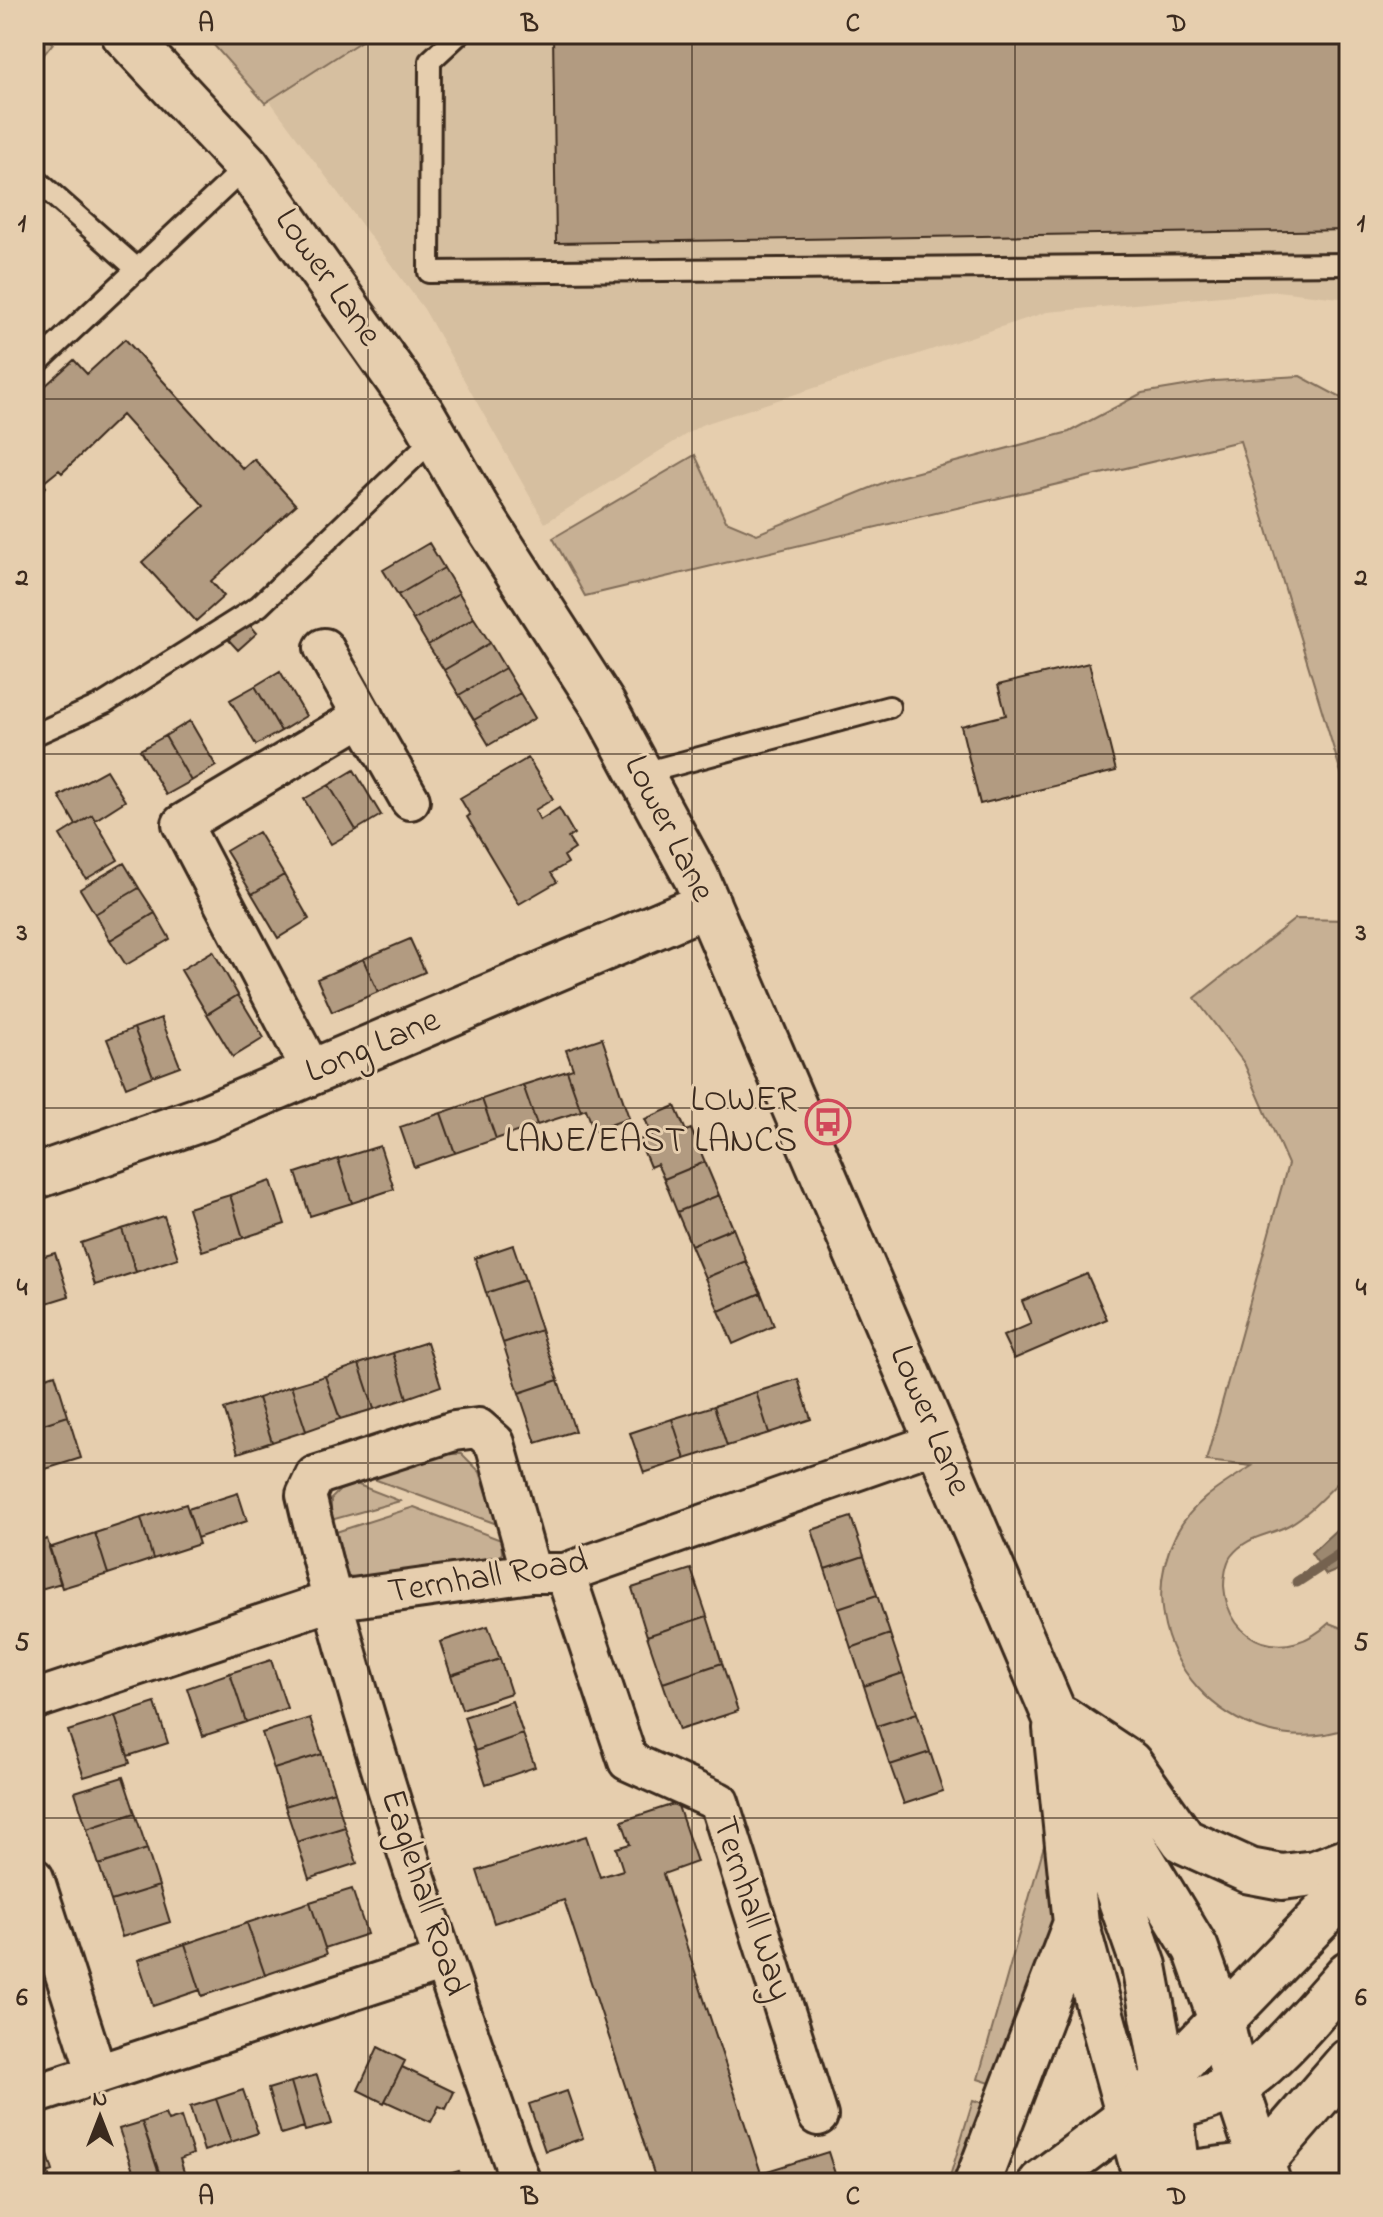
<svg xmlns="http://www.w3.org/2000/svg" width="1383" height="2217" font-family="'Indie Flower',sans-serif">
  <rect width="100%" height="100%" fill="#e6ceae"/>
  <filter id="ink" filterUnits="userSpaceOnUse"><feTurbulence type="fractalNoise" baseFrequency=".0125" numOctaves="2"/><feDisplacementMap in="SourceGraphic" scale="16" xChannelSelector="R" yChannelSelector="G"/><feConvolveMatrix kernelMatrix="1 2 1 2 8 2 1 2 1" color-interpolation-filters="sRGB"/></filter>
  <g filter="url(#ink)">
    <path fill="#d6bfa0" d="M374,34H1349V299L1277,291L1047,312L701,425L545,523L424,309L270,101Z"/>
    <path fill="#c7b094" stroke="#816d59" stroke-width="2" d="M34,34H44L53,43L34,67Z
      M204,34H372L265,103Z
      M1300,376L1349,402V799L1240,441L585,596L553,538L695,455L726,521L757,534L895,478L1069,432L1142,393L1215,381Z
      M1295,919L1349,920V1472C1331,1488 1311,1513 1289,1525C1269,1536 1247,1535 1231,1556C1226,1563 1224,1578 1224,1586C1228,1646 1288,1663 1329,1623L1349,1631V1728C1233,1768 1120,1646 1176,1534C1193,1501 1222,1485 1252,1466L1206,1461L1288,1164L1244,1063L1195,998Z
      M448,1454H462L480,1472L497,1524L371,1478Z
      M356,1484L400,1501L331,1520V1499L340,1490Z
      M414,1507L501,1540L502,1553L494,1563L365,1579L348,1576L336,1532Z
      M1045,1842L1052,1869L1053,1929L999,2086L978,2079Z
      M973,2100L992,2106L957,2183H948Z"/>
    <path fill="#9c8870" stroke="#75624f" stroke-width="2" d="M1349,1518V1565L1326,1575L1311,1553Z"/>
    <g fill="none" stroke-linecap="round" stroke-linejoin="round">
      <path stroke="#75624f" stroke-width="11" d="M1297,1582L1349,1548"/>
    </g>
    <path fill="#b29b81" stroke="#3b2a1e" stroke-width="2" d="M553,34H1349V58H1344L1349,230L556,243Z
      M125,339L243,469L254,459L296,505L211,581L224,596L196,621L142,562L204,506L122,415L62,473L59,470L43,483L46,487L34,498V396L74,360L87,374Z
      M429,543L444,568L398,595L383,570Z
      M444,568L459,593L413,620L398,595Z
      M459,593L474,618L428,645L413,620Z
      M244,618L257,633L238,650L225,636Z
      M474,618L490,643L444,670L428,645Z
      M490,643L505,668L459,695L444,670Z
      M1089,663L1116,771L980,804L961,726L1006,715L998,685Z
      M505,668L520,693L474,720L459,695Z
      M280,671L306,716L281,731L255,686Z
      M255,686L281,731L256,745L230,700Z
      M520,693L535,718L489,745L474,720Z
      M190,721L216,766L191,781L165,736Z
      M165,736L191,781L166,795L140,750Z
      M528,758L553,799L535,810L540,820L559,808L574,834L568,838L575,849L564,856L568,863L551,873L557,882L519,904L467,817L470,815L460,798Z
      M106,770L125,801L95,820L92,815L76,825L59,796Z
      M354,770L381,815L356,830L329,785Z
      M329,785L356,830L331,844L304,799Z
      M92,815L118,860L86,879L60,835Z
      M258,832L284,875L252,894L226,851Z
      M124,863L139,888L95,914L80,889Z
      M284,875L309,919L278,938L252,894Z
      M139,888L155,913L110,940L95,914Z
      M155,913L170,939L126,965L110,940Z
      M410,939L425,972L378,992L363,959Z
      M213,951L238,995L207,1014L181,970Z
      M363,959L378,992L332,1012L317,979Z
      M238,995L264,1038L233,1057L207,1014Z
      M161,1018L180,1066L153,1076L134,1028Z
      M134,1028L153,1076L126,1087L107,1039Z
      M602,1038L629,1118L594,1131L586,1109L581,1111L567,1071L573,1069L566,1050Z
      M567,1071L581,1111L537,1125L523,1085Z
      M523,1085L537,1125L496,1139L482,1099Z
      M482,1099L496,1139L455,1153L441,1113Z
      M675,1106L686,1131L691,1129L705,1162L664,1179L657,1164L650,1167L639,1140L652,1135L645,1119Z
      M441,1113L455,1153L414,1167L400,1127Z
      M380,1146L394,1189L352,1203L338,1159Z
      M338,1159L352,1203L310,1216L296,1173Z
      M705,1162L719,1195L677,1212L664,1179Z
      M271,1181L285,1224L243,1238L230,1195Z
      M230,1195L243,1238L202,1251L188,1208Z
      M719,1195L733,1228L691,1245L677,1212Z
      M164,1216L178,1258L136,1272L122,1229Z
      M733,1228L746,1261L705,1278L691,1245Z
      M122,1229L136,1272L95,1285L81,1243Z
      M513,1245L525,1280L486,1293L475,1258Z
      M55,1253L69,1296L34,1307V1259Z
      M746,1261L761,1293L719,1311L705,1278Z
      M1087,1274L1107,1319L1014,1359L1003,1336L1031,1324L1022,1301Z
      M525,1280L541,1330L503,1343L486,1293Z
      M761,1293L774,1326L733,1344L719,1311Z
      M541,1330L558,1380L519,1393L503,1343Z
      M427,1342L441,1386L407,1398L393,1353Z
      M393,1353L407,1398L374,1409L359,1364Z
      M359,1364L374,1409L340,1419L325,1376Z
      M55,1374L68,1416L34,1427V1381Z
      M325,1376L340,1419L306,1431L291,1386Z
      M798,1379L811,1419L769,1433L756,1392Z
      M558,1380L575,1431L536,1443L519,1393Z
      M291,1386L306,1431L272,1442L258,1398Z
      M756,1392L769,1433L727,1446L714,1406Z
      M258,1398L272,1442L238,1453L224,1409Z
      M714,1406L727,1446L685,1459L672,1419Z
      M68,1416L81,1458L36,1472L34,1427Z
      M672,1419L685,1459L644,1473L630,1433Z
      M238,1493L247,1521L197,1538L188,1509Z
      M186,1504L199,1544L153,1559L141,1518Z
      M851,1517L864,1556L825,1569L812,1530Z
      M141,1518L153,1559L108,1574L95,1533Z
      M95,1533L108,1574L62,1588L49,1548Z
      M47,1539L61,1583L34,1591V1543Z
      M864,1556L877,1595L838,1608L825,1569Z
      M691,1569L707,1616L647,1636L632,1588Z
      M877,1595L890,1634L851,1648L838,1608Z
      M707,1616L722,1663L663,1683L647,1636Z
      M488,1626L500,1659L451,1675L440,1642Z
      M890,1634L903,1673L864,1686L851,1648Z
      M500,1659L511,1693L462,1709L451,1675Z
      M271,1660L287,1708L246,1722L230,1673Z
      M722,1663L738,1711L679,1730L663,1683Z
      M230,1673L246,1722L203,1736L187,1688Z
      M903,1673L917,1713L877,1726L864,1686Z
      M512,1701L523,1734L475,1751L464,1717Z
      M155,1703L168,1743L128,1756L115,1716Z
      M917,1713L930,1752L890,1765L877,1726Z
      M115,1716L130,1763L84,1777L68,1731Z
      M310,1718L322,1754L274,1769L262,1733Z
      M523,1734L535,1767L486,1784L475,1751Z
      M930,1752L943,1791L904,1804L890,1765Z
      M322,1754L334,1791L285,1806L274,1769Z
      M123,1777L135,1813L87,1829L75,1792Z
      M334,1791L345,1827L297,1842L285,1806Z
      M677,1803L697,1862L663,1874L761,2173L828,2152L838,2183H657L564,1900L494,1923L477,1871L586,1836L600,1877L623,1870L616,1848L630,1844L622,1821Z
      M135,1813L147,1849L99,1865L87,1829Z
      M345,1827L357,1863L309,1879L297,1842Z
      M147,1849L159,1886L111,1901L99,1865Z
      M159,1886L170,1922L122,1937L111,1901Z
      M352,1889L367,1934L325,1948L310,1902Z
      M310,1902L327,1954L265,1975L247,1923Z
      M247,1923L265,1975L202,1996L185,1944Z
      M185,1944L200,1990L153,2006L138,1960Z
      M378,2047L405,2061L384,2103L358,2090Z
      M402,2067L454,2092L446,2109L439,2106L431,2122L385,2101Z
      M317,2075L332,2124L305,2131L291,2082Z
      M291,2082L304,2127L281,2134L268,2089Z
      M243,2090L258,2133L231,2142L216,2099Z
      M567,2091L583,2138L545,2151L529,2104Z
      M216,2099L231,2142L204,2151L190,2107Z
      M165,2114L168,2121L181,2117L193,2154L180,2159L186,2179L175,2183H162L142,2122Z
      M142,2122L159,2172L136,2180L119,2129Z
      M42,2136L53,2171L34,2177V2139Z
      M459,2171L463,2183H419Z
      M48,2172L51,2183H34V2177Z"/>
    <g fill="none" stroke-linecap="round" stroke-linejoin="round">
      <g stroke="#3b2a1e" stroke-width="26">
        <path id="lane" d="M459,34L430,61L429,272L1349,264
          M34,178L138,270
          M34,366L247,166
          M34,735L105,703L259,606L435,437
          M640,774L889,707"/>
      </g>
      <g stroke="#3b2a1e" stroke-width="44">
        <path id="street" d="M324,648L410,800
          M313,1073L182,824L363,716
          M565,1573L628,1761L719,1802L818,2116
          M34,1700L331,1601L531,1573H565L938,1442
          M34,1878L97,2074
          M34,2095L443,1961
          M521,2183C441,1957 361,1729 306,1495L315,1476L454,1431L478,1428L495,1443L531,1573"/>
      </g>
      <g stroke="#3b2a1e" stroke-width="50">
        <path id="secondary" d="M124,34L247,166L423,415L476,507L603,705L696,877L1054,1714L1196,1949L1221,2020L1236,2086L1268,2183
          M34,1177L204,1118L708,904
          M1063,1719L1129,1763L1184,1841L1250,1871L1282,1877L1315,1873L1349,1860
          M1056,1728L1076,1923L1147,2183
          M1088,1806L1144,1966L1170,2107L1179,2183
          M977,2183L1076,1923"/>
      </g>
      <g stroke="#3b2a1e" stroke-width="50">
        <path id="highway" d="M1127,2118C1162,2109 1202,2103 1234,2086C1268,2069 1322,2003 1349,1973
          M1041,2183L1127,2118L1349,1888
          M1163,2183L1199,2172L1260,2164
          M1236,2183L1260,2164L1349,2061"/>
      </g>
      <use href="#lane" stroke="#e6ceae" stroke-width="20"/>
      <use href="#street" stroke="#e6ceae" stroke-width="38"/>
      <use href="#secondary" stroke="#e6ceae" stroke-width="44"/>
      <use href="#highway" stroke="#e6ceae" stroke-width="44"/>
    </g>
  </g>
  <path fill="none" stroke="#3b2a1e" stroke-width="2" stroke-opacity="0.55" d="M368,34V2183M692,34V2183M1015,34V2183M34,399H1349M34,754H1349M34,1108H1349M34,1463H1349M34,1818H1349"/>
  <defs>
    <g id="bus-ring" transform="scale(2.3)"><circle r="9.5" fill="#e6ceae" stroke="#d1495b" stroke-width="1.5"/><path d="M-5-6H5V4H4V6H2V4H-2V6H-4V4H-5ZM-3.5-4V0h7V-4ZM-3.5 1.2v1.5H-2V1.2ZM2 1.2v1.5H3.5V1.2Z" fill="#d1495b"/></g>
  </defs>
  <g fill-rule="evenodd">
    <use href="#bus-ring" x="828" y="1122"/>
  </g>
  <g text-anchor="middle" dominant-baseline="central" stroke-width="6" stroke-linejoin="round" paint-order="stroke">
    <g font-size="36" fill="#3b2a1e" stroke="#e6ceae">
      <text transform="translate(327 278) rotate(55)">Lower Lane</text>
      <text transform="translate(668 829) rotate(63)">Lower Lane</text>
      <text transform="translate(373 1047) rotate(-23)">Long Lane</text>
      <text transform="translate(929 1421) rotate(67)">Lower Lane</text>
      <text transform="translate(488 1578) rotate(-9)">Ternhall Road</text>
      <text transform="translate(423 1893) rotate(72)">Eaglehall Road</text>
      <text transform="translate(751 1909) rotate(72)">Ternhall Way</text>
    </g>
    <g font-size="36" fill="#3b2a1e" stroke="#e6ceae" text-anchor="end">
      <text x="797" y="1101">LOWER<tspan x="797" dy="41">LANE/EAST LANCS</tspan></text>
    </g>
  </g>
  <rect width="1383" height="2217" fill="none" stroke="#e6ceae" stroke-width="88"/>
  <g transform="translate(100 2117)" stroke="#e6ceae" stroke-width="6" paint-order="stroke">
  <path d="M0-6L14 30L0 20L-14 30Z" fill="#3b2a1e"/>
  <text y="-12" font-size="22" font-weight="bold" text-anchor="middle" fill="#3b2a1e">N</text>
  </g>
  <rect x="44" y="44" width="1295" height="2129" fill="none" stroke="#3b2a1e" stroke-width="3"/>
  <g font-size="26" text-anchor="middle" font-weight="bold" fill="#3b2a1e">
    <text x="206" y="31">A</text>
    <text x="530" y="31">B</text>
    <text x="853" y="31">C</text>
    <text x="1177" y="31">D</text>
    <text x="22" y="231">1</text>
    <text x="1361" y="231">1</text>
    <text x="22" y="585">2</text>
    <text x="1361" y="585">2</text>
    <text x="22" y="940">3</text>
    <text x="1361" y="940">3</text>
    <text x="22" y="1295">4</text>
    <text x="1361" y="1295">4</text>
    <text x="22" y="1650">5</text>
    <text x="1361" y="1650">5</text>
    <text x="22" y="2005">6</text>
    <text x="1361" y="2005">6</text>
    <text x="206" y="2204">A</text>
    <text x="530" y="2204">B</text>
    <text x="853" y="2204">C</text>
    <text x="1177" y="2204">D</text>
  </g>
</svg>
